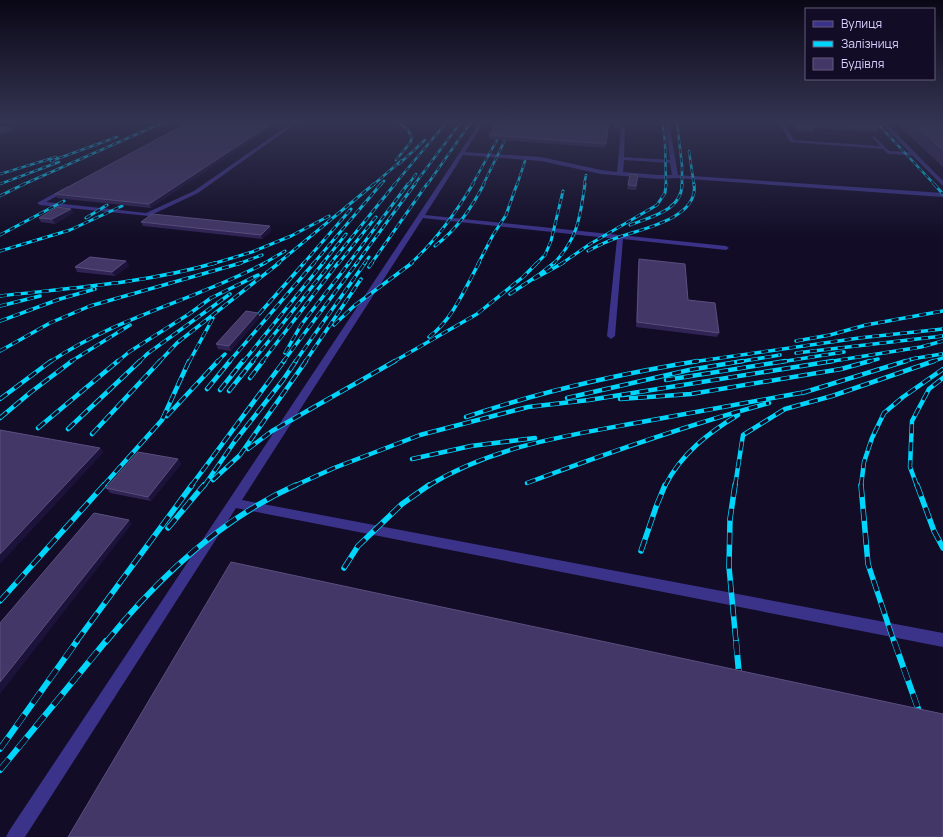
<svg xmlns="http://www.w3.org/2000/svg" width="943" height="837" font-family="Manrope,sans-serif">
  <rect width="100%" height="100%" fill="#120c26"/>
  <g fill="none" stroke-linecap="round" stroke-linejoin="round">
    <path fill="#3b3389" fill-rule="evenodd" d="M293,122H298L198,193L149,216L40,205L37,203L68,186L71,188L70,189L46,202L146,213L194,191Z
      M480,122H484L465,152L541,157L601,170L617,172L621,130L614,127L615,122H619L618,125L625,129L624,157L670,160L665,122H669L678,175L943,193V197L675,178L658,179L601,174L541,161L463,155L425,215L726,246L729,248L726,250L623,239L615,336L611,339L607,336L617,239L423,218L242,500L943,633V647L236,508L25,837H6L9,831ZM624,160L670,163L672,175H658L623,172Z
      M779,122H783L794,140L880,146L872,137L874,136L889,151L909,152L880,122H885L943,181V186L912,155L888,154L883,149L790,142Z"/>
    <g stroke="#00d6fc" stroke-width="2.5">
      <path id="rail-far5" d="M662,122L665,141L666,185
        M677,122L682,166V185
        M876,122L935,185
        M689,151L694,185
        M396,160L410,143L412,138L408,130L398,122
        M51,161L117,137
        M399,164L425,140
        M0,174L56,157
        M0,184L59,162
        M22,185L164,122
        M373,185L402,160
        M380,185L384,181
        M394,185L445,124
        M408,185L416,174
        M414,185L461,122
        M427,185L471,122
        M472,185L497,140
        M483,185L505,140
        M517,185L525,161
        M584,185L586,175"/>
    </g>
    <g stroke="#00d6fc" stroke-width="3">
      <path id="rail-far4" d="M934,184L943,194
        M0,196L24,184
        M86,218L107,205
        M630,225C650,217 682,211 682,184
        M0,235L64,201
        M435,246C457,229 471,209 484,184
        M0,251L70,230L122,206
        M588,251C599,245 610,240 622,236C646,228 699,217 694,184
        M212,264L252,252L291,236L329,216
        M238,264L262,255
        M263,264L285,251
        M277,264L374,184
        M303,264L351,209
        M313,264L381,184
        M322,264L346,234
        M330,264L395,184
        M338,264L376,217
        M348,264L408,184
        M356,264L415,184
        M364,264L369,257
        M371,264L427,184
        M410,264C436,241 455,214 473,184
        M478,264L493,235L506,215L517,184
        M536,264L545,255L551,241L563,191
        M553,264C578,239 580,217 585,184
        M561,264L590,244L657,205L665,193L666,184"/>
    </g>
    <g stroke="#00d6fc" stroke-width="3.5">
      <path id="rail-far3" d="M369,267L372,263
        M534,279L563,263
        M510,294L540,274L554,263
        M0,296C71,288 146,283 215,263
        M0,306L40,296
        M259,314L304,263
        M0,321L60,299L95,289
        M334,325L354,306L412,263
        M429,337C453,319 465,288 479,263
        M796,341L830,335L866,325L943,311
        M0,351L50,323L90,306L241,263
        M285,353L301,325L349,263
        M796,353L943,336
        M911,359L942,354
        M50,362C117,317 195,300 265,263
        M70,362L130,325
        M117,362L129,352L189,314L211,298L258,275
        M139,362L147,354L230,294
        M159,362L177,343L279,263
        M189,362L213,318
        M217,362L225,354
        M229,362L314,263
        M243,362L323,263
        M252,362L331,263
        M262,362L338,263
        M283,362L357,263
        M295,362L365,263
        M305,362L361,279
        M393,362L477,314L523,277L537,263
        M692,362L859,338L943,329
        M737,362L780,355
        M780,362L844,352
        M827,362L921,347L943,341
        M867,362L878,359
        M903,362L916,358
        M931,362L943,358"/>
    </g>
    <g stroke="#00d6fc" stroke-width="4.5">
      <path id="rail-far2" d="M250,378L263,361
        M666,380L786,361
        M207,389L230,361
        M220,390L243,361
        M229,391L253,361
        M802,393L906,361
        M567,398L689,370L743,361
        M0,399L51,361
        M620,399L691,394L841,369L870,361
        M167,416L218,361
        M466,417C542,391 619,374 698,361
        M0,418L31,392L72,361
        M38,428L118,361
        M68,429L140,361
        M92,434L160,361
        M248,449L272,431L395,361
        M412,459L471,446L535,438
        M213,480L240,455L306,361
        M527,483C607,453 687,425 769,403
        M103,486L162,420L189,361
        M191,486L284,361
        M204,486L235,441L283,380L296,361
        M294,486L334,468L420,435L528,407L589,400L833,361
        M428,486C491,447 564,436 636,423C692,413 749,402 806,392
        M665,486C681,454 708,433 738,415
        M735,486L743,435L785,409L832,396L934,361
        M861,486L864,462L872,438L884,413L903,397L943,369
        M917,486L910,467L912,421L929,389L943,378"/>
    </g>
    <g stroke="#00d6fc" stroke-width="5.5">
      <path id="rail-far1" d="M735,485L730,519L729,567L736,642
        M861,485L868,564L894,642
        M917,485L934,531L943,548
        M168,528L204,485
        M641,551L656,507L665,485
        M344,568L358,546L402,504L429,485
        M0,601L104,485
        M76,642L192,485
        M106,642C158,578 220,519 296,485"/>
    </g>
    <g stroke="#00d6fc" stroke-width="6">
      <path id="rail" d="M736,641L739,674
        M894,641L920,714
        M0,749L77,641
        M0,770L106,641"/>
    </g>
    <use href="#rail-far5" stroke="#120c26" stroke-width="1.5" stroke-dasharray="4.5" stroke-linecap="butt"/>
    <use href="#rail-far4" stroke="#120c26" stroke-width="2" stroke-dasharray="5.5" stroke-linecap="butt"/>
    <use href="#rail-far3" stroke="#120c26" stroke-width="2.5" stroke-dasharray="7" stroke-linecap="butt"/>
    <use href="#rail-far2" stroke="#120c26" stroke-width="3" stroke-dasharray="9" stroke-linecap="butt"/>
    <use href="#rail-far1" stroke="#120c26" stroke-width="4" stroke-dasharray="12" stroke-linecap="butt"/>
    <use href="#rail" stroke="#120c26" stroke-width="5" stroke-dasharray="14" stroke-linecap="butt"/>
  </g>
  <path fill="#302455" d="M189,122L151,208L57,198L55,194Z
    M609,122L605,148L489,139V135Z
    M790,122H873L879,128L877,132L814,128H815L813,132L795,130Z
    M895,122H943V167Z
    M630,174L638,175L636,190L627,189Z
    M71,209L73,213L55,224L41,222L39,218Z
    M141,222L270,226L271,231L262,239L143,226Z
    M639,259L719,333L717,337L636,327L638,264Z
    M126,261L129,266L115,276L77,272L75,267Z
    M258,313L260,317L231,351L218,349L216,344Z
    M178,459L181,464L151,501L110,493L106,488Z"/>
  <path fill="#1c133a" d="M274,122H280L151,208L149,204Z
    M11,129L13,132L0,136V132Z
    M71,209L73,213L55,224L52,219Z
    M270,226L271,231L262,239L261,235Z
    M126,261L129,266L115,276L112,272Z
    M258,313L260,317L231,351L229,346Z
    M100,448L104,452L0,564V554Z
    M178,459L181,464L151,501L148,497Z
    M129,520L132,524L0,694V682Z"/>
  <path fill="#423767" stroke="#5a4f7f" d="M189,122H274L149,204L55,194Z
    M497,122H609L606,144L489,135Z
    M794,122H811L815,128L797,127Z
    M813,122H873L879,128L814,124Z
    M911,122H943V150Z
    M5,127L11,129L0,132V128Z
    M630,174L638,175L636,186L628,185Z
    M57,207L71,209L52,219L39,218Z
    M152,214L270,226L261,235L141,222Z
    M90,257L126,261L112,272L75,267Z
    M639,259L685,264L688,300L715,303L719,333L637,322Z
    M246,311L258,313L229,346L216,344Z
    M0,430L100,448L0,554Z
    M138,452L178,459L148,497L106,488Z
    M94,513L129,520L0,682V623Z
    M231,562L943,714V837H68Z"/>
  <linearGradient id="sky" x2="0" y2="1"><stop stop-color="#0a0715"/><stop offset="0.51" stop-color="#333452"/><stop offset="1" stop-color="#333452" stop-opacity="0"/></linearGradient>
  <rect width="943" height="239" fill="url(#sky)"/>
  <rect x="805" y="8" width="130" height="72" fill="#120c26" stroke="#625b7d"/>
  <rect x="813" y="21" width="20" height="6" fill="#3b3389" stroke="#625b7d"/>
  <text x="841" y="28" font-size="12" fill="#d9d1ff">Вулиця</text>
  <rect x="813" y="41" width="20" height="6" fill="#00d6fc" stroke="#625b7d"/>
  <text x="841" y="48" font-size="12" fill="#d9d1ff">Залізниця</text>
  <rect x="813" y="58" width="20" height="12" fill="#423767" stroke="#625b7d"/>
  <text x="841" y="68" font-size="12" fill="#d9d1ff">Будівля</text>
</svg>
